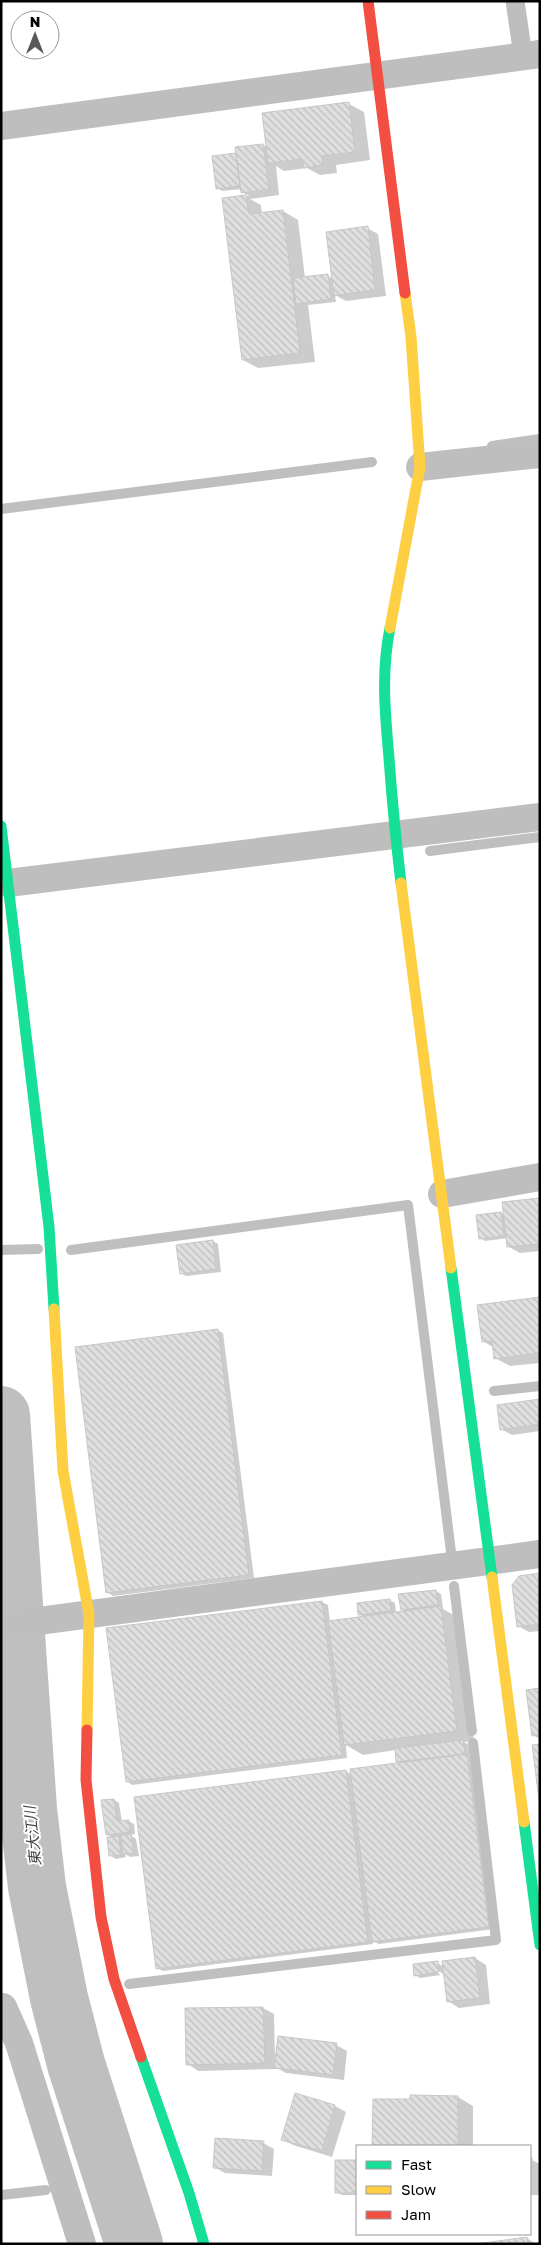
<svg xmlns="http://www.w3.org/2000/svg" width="541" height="2245" font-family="'Golos Text','Noto Sans JP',sans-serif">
  <defs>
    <pattern id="building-back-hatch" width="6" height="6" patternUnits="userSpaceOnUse" patternTransform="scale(1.25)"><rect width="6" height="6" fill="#dfdfdf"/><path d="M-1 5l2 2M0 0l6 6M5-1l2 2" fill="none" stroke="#bebebe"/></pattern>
  </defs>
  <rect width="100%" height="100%" fill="#fff"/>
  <path fill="#0003" d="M349,104L364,112L370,160L336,165L337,173L320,175L307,168L284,171L276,166L279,195L250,199L261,205L262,214L283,211L298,220L305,278L327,275L333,279L367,228L378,234L386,296L346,301L335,295L336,302L308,305L315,362L258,368L243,360L223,199L249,196L242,192V189L222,191L217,188L236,154L263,145L267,147Z
    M540,1199V1251L520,1253L509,1247L508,1238L485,1241L480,1238L501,1213L505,1216Z
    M213,1241L218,1244L221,1272L186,1276L181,1273Z
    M540,1299V1363L510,1366L495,1358L494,1348L483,1341Z
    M217,1330L223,1333L254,1578L113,1596L107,1592Z
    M540,1401V1431L512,1435L501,1429Z
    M540,1574V1631L529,1632L518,1626Z
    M436,1591L441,1594L443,1609L459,1618L474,1741L464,1742L468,1744L494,1929L379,1944L372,1941L373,1944L163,1971L157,1968L346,1771L352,1775L402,1764L397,1761L396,1750L363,1755L346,1745L347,1758L132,1785L127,1781L107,1629L322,1602L328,1605L330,1622L364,1617L360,1615L389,1600L395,1603L396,1613L406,1612L402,1609Z
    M540,1689V1739L533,1735Z
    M114,1800L119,1803L122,1822L128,1821L134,1824L135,1834L130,1835L136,1839L139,1856L130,1857L125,1854L126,1857L116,1859L111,1856L113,1838L107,1834Z
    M475,1958L486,1965L490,2004L459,2008L448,2001L445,1975L434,1968L433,1970L441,1975L420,1978L415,1975L437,1963L444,1967Z
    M263,2008L274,2014L275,2058L336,2045L347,2051L344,2080L286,2073L275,2067V2069L198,2071L188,2064Z
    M295,2095L335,2106L346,2112L332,2157L293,2145L283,2139Z
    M458,2097L473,2106V2146H374V2101Z
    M263,2143L274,2149L272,2176L225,2173L214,2167Z
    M530,2159L540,2164V2195H530Z
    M336,2161H357V2195H342L336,2192Z
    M527,2238L536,2244H486Z"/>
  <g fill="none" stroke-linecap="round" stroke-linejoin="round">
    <path stroke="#bfbfbf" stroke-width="10" d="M492,446L540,439
      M1,509L372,462
      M430,851L540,837
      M1,1250L38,1249
      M71,1250L408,1205L451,1552
      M494,1391L540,1386
      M454,1586L472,1731
      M129,1984L496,1940L473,1743
      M1,2195L46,2190"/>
    <path stroke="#bfbfbf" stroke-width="58" d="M1,1415L28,1809L37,1887L59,1998L76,2064L134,2244"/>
  </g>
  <path fill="url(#building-back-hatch)" stroke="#c7c7c7" d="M349,102L355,152L322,156L323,165L304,168L302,159L268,163L262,113Z
    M263,144L269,189L241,193L235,147Z
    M236,153L240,186L216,189L212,156Z
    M246,195L249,214L283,210L300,353L242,360L222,198Z
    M368,226L375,290L334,296L326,232Z
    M328,274L331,299L296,304L293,278Z
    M540,1198V1244L507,1247L502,1202Z
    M501,1212L504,1236L479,1239L476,1215Z
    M213,1240L216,1269L180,1274L176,1245Z
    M540,1297V1353L494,1359L492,1341L482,1342L477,1305Z
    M218,1329L249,1575L106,1593L75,1347Z
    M540,1399V1424L500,1430L497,1405Z
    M540,1573V1624L517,1627L512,1585L519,1576Z
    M436,1590L438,1605L401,1610L398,1594Z
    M390,1599L391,1611L358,1615L357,1603Z
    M322,1601L342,1755L126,1782L106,1628Z
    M441,1606L457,1731L344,1745L328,1621Z
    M540,1688V1735L532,1736L526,1690Z
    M463,1740L465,1754L396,1762L395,1748Z
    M540,1744V1800H539L532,1745Z
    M467,1754L489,1927L372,1942L350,1769Z
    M346,1770L368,1942L156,1969L134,1797Z
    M114,1799L117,1821L129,1820L130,1832L106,1835L101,1800Z
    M131,1834L134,1853L123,1854L121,1835Z
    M119,1836L121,1855L109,1856L107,1837Z
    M475,1957L480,1998L447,2002L442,1961Z
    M438,1961L439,1972L414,1976L413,1964Z
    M263,2007L265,2063L186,2065L185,2008Z
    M278,2036L337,2043L333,2075L274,2068Z
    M295,2093L335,2105L322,2151L281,2140Z
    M410,2095L458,2096V2146H372L373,2099H410Z
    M215,2138L264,2141L262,2171L213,2168Z
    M530,2158H532V2190L530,2189Z
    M335,2160H357V2193H335Z
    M527,2237L528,2244H476Z"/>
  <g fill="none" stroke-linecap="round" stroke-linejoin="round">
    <path stroke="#bebebe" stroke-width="19" d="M515,1L523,56"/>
    <path stroke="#bebebe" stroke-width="28" d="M1,126L540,54
      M420,467L540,454
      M8,883L540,817
      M442,1194L540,1177
      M1,1626L540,1554
      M3,2007L19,2043L82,2244"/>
    <path stroke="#16e098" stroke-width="11" d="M390,628C381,672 385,713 389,758C392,800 396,841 401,883
      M1,826L49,1227L54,1309
      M451,1268L492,1577
      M524,1822L540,1945
      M141,2057L189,2193L204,2244"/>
    <path stroke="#ffcf43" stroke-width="11" d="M390,628L420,467L411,337L405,293
      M401,883L451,1268
      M54,1309L63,1471L89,1614L87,1730
      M492,1577L524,1822"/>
    <path stroke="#f24e42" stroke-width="11" d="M368,1L405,293
      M87,1730L86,1780L101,1917L114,1979L141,2057"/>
  </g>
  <g text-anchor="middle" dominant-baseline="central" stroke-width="4" stroke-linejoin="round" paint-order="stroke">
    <g font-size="15" font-style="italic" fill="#444" stroke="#fff">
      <text transform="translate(32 1836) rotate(-96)">東大江川</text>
    </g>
  </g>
  <rect width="541" height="2245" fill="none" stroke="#000000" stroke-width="5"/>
  <rect x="356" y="2145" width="175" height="90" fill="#ffffff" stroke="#999999"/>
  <rect x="366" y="2161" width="25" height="8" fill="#16e098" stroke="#999999"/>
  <text x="401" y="2170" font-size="15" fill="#000000">Fast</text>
  <rect x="366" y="2186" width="25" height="8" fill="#ffcf43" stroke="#999999"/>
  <text x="401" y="2195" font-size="15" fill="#000000">Slow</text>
  <rect x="366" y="2211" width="25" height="8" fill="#f24e42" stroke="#999999"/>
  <text x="401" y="2220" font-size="15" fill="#000000">Jam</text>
  <g transform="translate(35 35)"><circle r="24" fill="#ffffff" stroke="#999999"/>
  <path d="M0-4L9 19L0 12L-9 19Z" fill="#595959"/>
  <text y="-8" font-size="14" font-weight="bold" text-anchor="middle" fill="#000000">N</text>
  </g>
</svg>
